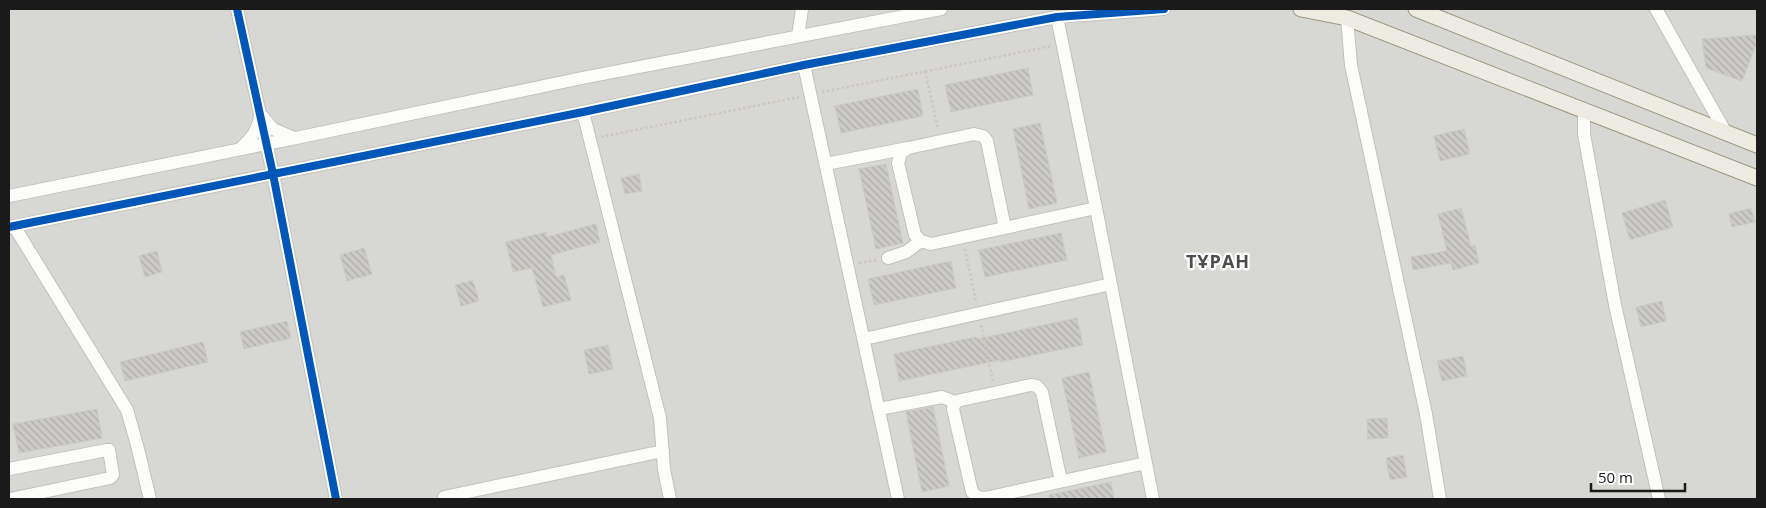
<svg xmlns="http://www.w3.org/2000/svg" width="1766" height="508" font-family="'Open Sans',sans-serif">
  <defs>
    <pattern id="building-back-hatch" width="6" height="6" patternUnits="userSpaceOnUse" patternTransform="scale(1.25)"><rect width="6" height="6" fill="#cbcac6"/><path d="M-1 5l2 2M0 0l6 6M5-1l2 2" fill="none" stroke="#aeadaa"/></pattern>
  </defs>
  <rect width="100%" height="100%" fill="#e8e8e3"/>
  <path fill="#d7d7d4" d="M9,9H1757V499H9Z"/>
  <path fill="url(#building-back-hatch)" stroke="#cbcac4" d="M1757,35V42L1742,81L1706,68L1702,39Z
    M1028,68L1033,95L951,112L945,85Z
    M918,89L923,116L841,133L835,106Z
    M1040,123L1057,203L1029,209L1013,129Z
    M1464,129L1470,154L1440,161L1434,136Z
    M886,164L903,243L876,249L859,169Z
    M639,174L642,191L625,194L621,178Z
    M1665,200L1673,227L1630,240L1622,213Z
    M1461,208L1471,246L1475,245L1479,263L1453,270L1451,263L1413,270L1411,257L1447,251L1438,214Z
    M1751,208L1755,222L1732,227L1729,214Z
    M596,224L600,242L551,255L556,277L564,275L571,300L543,307L532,268L513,272L506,242L546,232L547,237Z
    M1061,233L1067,260L985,277L979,250Z
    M364,248L372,274L347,281L340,255Z
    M157,251L162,272L145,277L139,256Z
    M951,261L956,288L874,305L868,279Z
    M473,280L479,301L461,306L455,285Z
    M1662,301L1666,321L1641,327L1636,307Z
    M1077,318L1083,345L1000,362V360L899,381L894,354L976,337L977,339Z
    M287,321L291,338L244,349L240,332Z
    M203,342L208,362L125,381L120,362Z
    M608,345L613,369L589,374L584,350Z
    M1463,356L1467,376L1442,381L1437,361Z
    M1089,372L1106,452L1079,458L1062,378Z
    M933,407L949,486L922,492L906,412Z
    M97,409L102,438L19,453L13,424Z
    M1387,418L1388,438L1368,439L1367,419Z
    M1403,455L1407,477L1390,480L1386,458Z
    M1111,482L1114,499H1049V495Z"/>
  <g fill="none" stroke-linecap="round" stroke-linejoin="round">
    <g stroke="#c1c1bf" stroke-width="14">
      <path id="minor" d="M237,9L273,174L336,499
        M1656,9L1726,133
        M1057,17L1096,208L1153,499
        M1347,18L1351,65L1426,414L1440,499
        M798,36L802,9
        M804,65L898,499
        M1584,109V134L1615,305L1659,499
        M583,112L660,418L664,469L670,499
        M262,116L273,129L294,138
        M240,149C251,139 257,132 260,117
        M826,164L908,148
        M9,196L296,138L582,78L941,9
        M14,226L127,410L137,445L150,499
        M9,227L583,112L804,65L1057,17L1164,9
        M1005,228L987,141L983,136L974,134L908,148L901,153L898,163L915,235L921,241L931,244L1096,208
        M888,258L906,252L921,241
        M864,339L1111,284
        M879,409L942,397L955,402
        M9,469L107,450H109L113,475L110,478L10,499
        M1061,481L1042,392L1037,386L1031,385L961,400L955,402L953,409L972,492L977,497L985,498L1146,463
        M444,497L663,451"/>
    </g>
    <g stroke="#9c9982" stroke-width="17">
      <path id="major" d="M1301,9L1347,18L1757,178
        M1416,9L1757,145"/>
    </g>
    <path stroke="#cfc6c2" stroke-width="2.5" stroke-dasharray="2.5 2.5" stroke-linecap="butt" d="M925,71L938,129
      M822,92L1052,46
      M601,137L799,97
      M965,249L976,302
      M859,263L878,260
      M981,325L993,381"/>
    <use href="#minor" stroke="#fcfcfb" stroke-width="12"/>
    <use href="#major" stroke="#eeebe3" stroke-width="15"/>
    <g stroke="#fff" stroke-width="11">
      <path id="cycleway" d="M237,9L273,174L336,499
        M9,227L583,112L804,65L1057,17L1164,9"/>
    </g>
    <use href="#cycleway" stroke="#0057b8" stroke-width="8"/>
  </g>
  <g text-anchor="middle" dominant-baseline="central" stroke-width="4.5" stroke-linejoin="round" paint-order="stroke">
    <g font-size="18" font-weight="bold" letter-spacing="1" fill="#4d4d4d" stroke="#fff">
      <text x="1218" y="261">ТҰРАН</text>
    </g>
  </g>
  <rect width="1766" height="508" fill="none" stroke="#1a1a1a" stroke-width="20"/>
  <path d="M1591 483v8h94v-8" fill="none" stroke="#1a1a1a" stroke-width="2.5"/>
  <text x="1598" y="483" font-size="15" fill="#1a1a1a" stroke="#ffffff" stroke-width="4" paint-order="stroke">50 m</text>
</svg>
